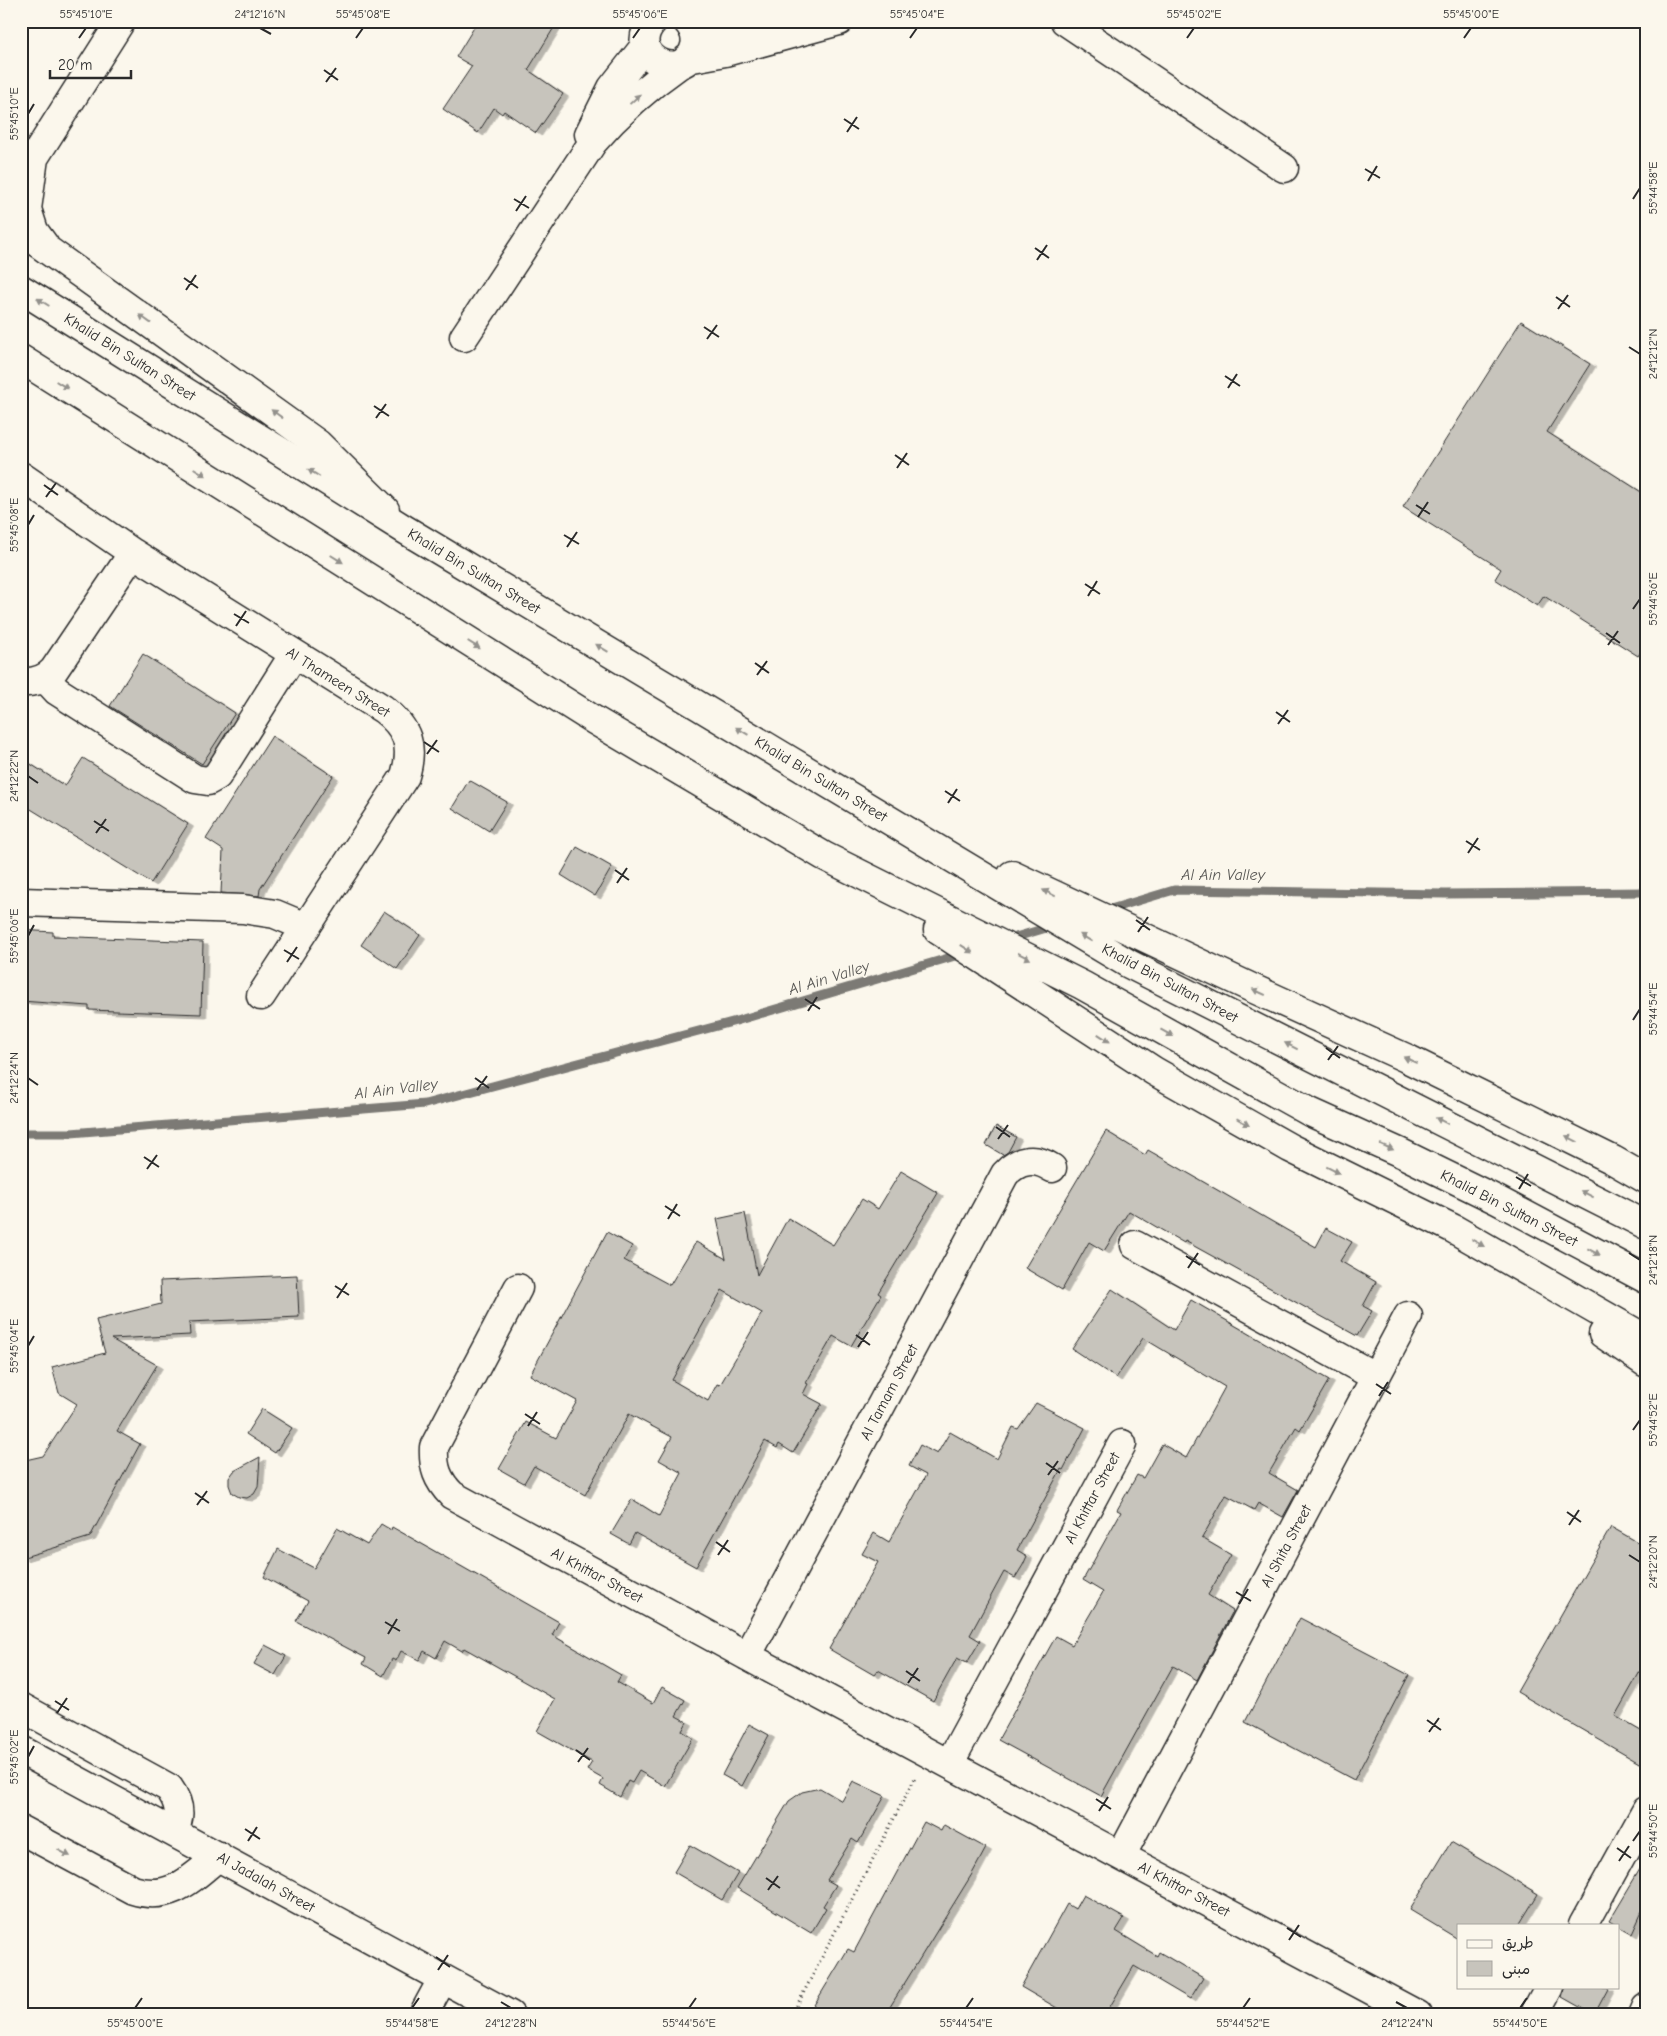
<svg xmlns="http://www.w3.org/2000/svg" width="1667" height="2036" font-family="'Comic Neue','Playpen Sans Arabic',sans-serif">
  <defs>
    <filter id="shadow"><feDropShadow dx="5.5" dy="3" stdDeviation="0" flood-color="#0004"/></filter>
  </defs>
  <rect width="100%" height="100%" fill="#fbf7ec"/>
  <filter id="ink" filterUnits="userSpaceOnUse"><feTurbulence type="fractalNoise" baseFrequency=".02" numOctaves="2"/><feDisplacementMap in="SourceGraphic" scale="10" xChannelSelector="R" yChannelSelector="G"/><feConvolveMatrix kernelMatrix="1 2 1 2 8 2 1 2 1" color-interpolation-filters="sRGB"/></filter>
  <g filter="url(#ink)">
    <g fill="none" stroke-linecap="round" stroke-linejoin="round">
      <path stroke="#7b7a75" stroke-width="9" d="M1104,911L1174,890L1445,894L1646,892
        M1006,940L1053,926
        M21,1133H71L425,1104L736,1021L965,953"/>
    </g>
    <path fill="#c7c4bc" stroke="#2b2b2b" fill-rule="evenodd" filter="url(#shadow)" d="M478,21H558L528,70L563,94L536,133L504,111L502,114L494,108L478,133L443,109L472,66L456,57Z
      M1521,321L1590,364L1547,432L1646,495V644L1638,656L1544,596L1537,606L1495,579L1501,569L1403,507Z
      M143,654L235,713L202,764L110,706Z
      M272,736L333,776L260,889L259,896L221,893L223,850L206,839Z
      M21,758L65,786L83,758L188,824L151,883L21,803Z
      M469,780L507,802L489,831L452,808Z
      M577,847L612,867L595,896L561,875Z
      M384,911L420,935L397,969L361,945Z
      M21,930L53,932V936L203,942L201,1014L89,1010V1006L21,1001Z
      M996,1126L1016,1137L1008,1152L1003,1155L986,1145Z
      M1106,1131L1145,1155L1148,1150L1316,1247L1326,1228L1352,1242L1340,1261L1376,1282L1363,1306L1372,1311L1357,1336L1185,1241L1184,1243L1129,1211L1104,1251L1089,1242L1062,1290L1025,1268Z
      M901,1171L938,1193L878,1293L881,1295L851,1346L833,1336L806,1383L808,1384L803,1394L822,1404L793,1453L779,1444L777,1448L765,1441L696,1567L635,1533L629,1544L611,1534L632,1499L659,1516L682,1473L659,1460L672,1437L629,1414L585,1495L534,1466L524,1483L499,1469L526,1422L556,1438L577,1401L530,1375L607,1232L632,1246L624,1260L670,1285L696,1242L726,1259L717,1219L745,1213L757,1275L788,1218L833,1245L862,1199L878,1209ZM722,1290L762,1313L720,1385L717,1384L708,1401L672,1380Z
      M297,1275L299,1317L189,1322L190,1335L111,1339L157,1365L117,1431L140,1444L90,1537L21,1558V1461L43,1456L77,1404L59,1393L52,1367L105,1353L96,1320L161,1304L160,1281Z
      M1112,1289L1174,1330L1191,1300L1329,1380L1300,1430L1296,1427L1269,1473L1298,1490L1283,1517L1258,1503L1254,1510L1226,1495L1202,1538L1231,1555L1208,1595L1233,1611L1197,1680L1173,1666L1101,1796L998,1740L1056,1636L1072,1645L1103,1592L1083,1580L1121,1512L1117,1510L1137,1475L1143,1478L1162,1444L1186,1458L1225,1387L1143,1338L1116,1378L1072,1349Z
      M1036,1403L1085,1428L1063,1470L1061,1469L1017,1550L1027,1556L1023,1565L1015,1578L1004,1572L970,1635L980,1641L967,1663L957,1658L933,1701L878,1670L874,1675L829,1649L878,1562L862,1554L874,1533L889,1542L926,1475L909,1466L920,1445L937,1454L950,1432L997,1459L1013,1427L1018,1429Z
      M262,1409L292,1428L275,1453L246,1434Z
      M260,1457L258,1487L254,1494L247,1498L239,1497L232,1493L229,1485V1478L234,1471Z
      M381,1524L391,1530L392,1527L559,1622L552,1635L621,1675L617,1682L653,1703L662,1687L685,1700L676,1716L687,1722L682,1731L693,1738L665,1786L639,1771L632,1783L628,1781L620,1797L600,1785L603,1779L587,1770L592,1762L537,1731L555,1699L464,1648L462,1651L445,1641L436,1658L424,1651L419,1660L401,1651L396,1661L392,1659L383,1676L363,1664L366,1658L296,1621L308,1601L264,1577L278,1549L314,1568L337,1528L367,1545Z
      M1611,1527L1646,1547V1661L1615,1716L1646,1734V1767L1517,1692Z
      M1300,1618L1409,1675L1354,1780L1245,1722Z
      M265,1645L286,1656L275,1675L254,1664Z
      M749,1724L769,1735L742,1786L722,1775Z
      M853,1781L885,1796L858,1843L852,1839L827,1880L836,1885L823,1906L826,1908L811,1933L737,1888L789,1801L802,1792L820,1788L842,1801Z
      M924,1822L941,1831L944,1825L986,1848L972,1874L885,2015H808L848,1949L854,1952Z
      M1451,1842L1538,1894L1519,1925H1458V1939L1410,1910Z
      M690,1845L738,1873L722,1900L674,1872Z
      M1646,1859V1903L1632,1934L1609,1921Z
      M1083,1895L1124,1918L1116,1931L1157,1956L1159,1952L1203,1978L1190,1999L1134,1966L1105,2015H1069L1021,1987L1067,1904L1075,1909Z
      M1565,1987H1609L1594,2015L1562,1997Z"/>
    <g fill="none" stroke-linecap="round" stroke-linejoin="round">
      <g stroke="#2b2b2b" stroke-width="31">
        <path id="minor" d="M653,21C622,56 685,87 695,46C697,37 693,28 687,21
          M1065,21L1284,168
          M692,27L727,31L761,41
          M687,59L725,52L839,21
          M589,134L612,88L645,46
          M34,158L27,209L34,231L45,246
          M21,169L34,158L121,21
          M21,231L318,444L385,510
          M464,337L593,142C619,112 647,87 680,64
          M21,476L133,553L383,709C408,728 414,746 405,776L261,996
          M45,678L57,691L195,779L208,781L217,776L294,654
          M21,682C34,683 45,680 54,670L133,553
          M21,902L243,909L275,914L306,927
          M1135,1245L1376,1377
          M518,1288L434,1447C433,1467 437,1480 452,1495L747,1656L1418,2015
          M747,1656L1005,1174C1019,1159 1035,1157 1052,1168
          M21,1707L169,1788C180,1803 182,1816 173,1832
          M21,1750L510,2015
          M949,1764L1122,1444
          M21,1830L133,1890C171,1902 192,1878 219,1856
          M1121,1856L1408,1316
          M1583,1925L1646,1811
          M423,2015L442,1980
          M1534,2015L1549,1987"/>
      </g>
      <g stroke="#2b2b2b" stroke-width="31">
        <path id="major" d="M21,289L404,529L1129,964L1646,1225
          M21,359L594,720L824,856L1082,985L1310,1112L1401,1153L1497,1200L1646,1279
          M1012,875L1252,988L1406,1058L1613,1160L1646,1179
          M938,930L1154,1071L1290,1148L1452,1228L1646,1339
          M1603,1334L1646,1363
          M1643,2015L1646,2008"/>
      </g>
      <path stroke="#2b2b2b" stroke-width="3" stroke-dasharray="1 4" stroke-linecap="butt" d="M792,2015L915,1778"/>
      <use href="#minor" stroke="#fbf7ec" stroke-width="28"/>
      <use href="#major" stroke="#fbf7ec" stroke-width="28"/>
    </g>
    <defs><path id="oneway-solid" d="M-6-.8H1V-3.2L6.5 0L1 3.2V.8H-6Z" transform="scale(1.25)"/></defs>
    <g fill="#93918c">
      <use href="#oneway-solid" transform="translate(635 99) rotate(-43)"/>
      <use href="#oneway-solid" transform="translate(43 302) rotate(-148)"/>
      <use href="#oneway-solid" transform="translate(145 319) rotate(-144)"/>
      <use href="#oneway-solid" transform="translate(62 385) rotate(32)"/>
      <use href="#oneway-solid" transform="translate(277 414) rotate(-144)"/>
      <use href="#oneway-solid" transform="translate(200 472) rotate(32)"/>
      <use href="#oneway-solid" transform="translate(314 473) rotate(-148)"/>
      <use href="#oneway-solid" transform="translate(337 559) rotate(32)"/>
      <use href="#oneway-solid" transform="translate(474 645) rotate(32)"/>
      <use href="#oneway-solid" transform="translate(602 648) rotate(-149)"/>
      <use href="#oneway-solid" transform="translate(742 731) rotate(-149)"/>
      <use href="#oneway-solid" transform="translate(1049 893) rotate(-154)"/>
      <use href="#oneway-solid" transform="translate(1086 938) rotate(-149)"/>
      <use href="#oneway-solid" transform="translate(967 949) rotate(33)"/>
      <use href="#oneway-solid" transform="translate(1024 956) rotate(27)"/>
      <use href="#oneway-solid" transform="translate(1259 992) rotate(-155)"/>
      <use href="#oneway-solid" transform="translate(1167 1033) rotate(29)"/>
      <use href="#oneway-solid" transform="translate(1104 1038) rotate(33)"/>
      <use href="#oneway-solid" transform="translate(1291 1046) rotate(-153)"/>
      <use href="#oneway-solid" transform="translate(1410 1060) rotate(-155)"/>
      <use href="#oneway-solid" transform="translate(1442 1121) rotate(-154)"/>
      <use href="#oneway-solid" transform="translate(1243 1122) rotate(30)"/>
      <use href="#oneway-solid" transform="translate(1572 1139) rotate(-153)"/>
      <use href="#oneway-solid" transform="translate(1387 1147) rotate(24)"/>
      <use href="#oneway-solid" transform="translate(1333 1170) rotate(26)"/>
      <use href="#oneway-solid" transform="translate(1587 1194) rotate(-153)"/>
      <use href="#oneway-solid" transform="translate(1478 1243) rotate(30)"/>
      <use href="#oneway-solid" transform="translate(1594 1252) rotate(28)"/>
      <use href="#oneway-solid" transform="translate(64 1853) rotate(28)"/>
    </g>
  </g>
  <path fill="none" stroke="#2b2b2b" stroke-width="2" d="M260,28L271,34M79,38L86,28M356,38L363,28M633,38L640,28M910,38L917,28M1187,38L1194,28M1464,38L1471,28M324,70L338,80M326,82L336,68M28,114L34,104M844,119L859,129M847,132L857,117M1365,169L1380,178M1368,181L1377,166M514,199L529,208M1633,199L1640,188M516,211L526,196M1035,248L1049,258M1037,260L1047,245M184,278L198,288M186,290L196,275M1556,297L1570,307M1558,309L1568,295M704,327L719,337M707,339L717,325M1629,347L1640,354M1225,376L1240,386M1228,388L1237,374M374,406L389,416M376,418L386,404M895,455L909,465M897,468L907,453M44,485L58,495M46,497L56,483M1416,505L1430,514M1418,517L1428,502M28,525L34,515M564,535L579,544M567,547L577,532M1085,584L1100,594M1088,596L1097,581M1633,609L1640,599M234,614L249,623M236,626L246,611M1606,633L1620,643M1608,645L1618,631M755,663L769,673M757,675L767,661M1276,712L1290,722M1278,724L1288,710M424,742L439,752M427,754L437,740M28,776L38,783M945,791L960,801M948,803L957,789M94,821L109,831M96,833L106,819M1466,841L1480,850M1468,853L1478,838M615,870L629,880M617,883L627,868M1136,920L1150,930M1138,932L1148,917M28,936L34,925M284,950L299,959M287,962L297,947M805,999L820,1009M808,1011L817,997M1633,1020L1640,1009M1326,1048L1340,1058M1328,1060L1338,1046M28,1078L38,1085M475,1078L489,1088M477,1090L487,1076M996,1127L1010,1137M998,1139L1008,1125M144,1157L159,1167M147,1169L157,1155M1516,1177L1531,1186M1519,1189L1528,1174M665,1206L680,1216M668,1219L677,1204M1629,1253L1640,1260M1186,1256L1200,1265M1188,1268L1198,1253M335,1286L349,1295M337,1298L347,1283M856,1335L870,1345M28,1346L34,1336M858,1347L868,1332M1376,1384L1391,1394M1379,1396L1388,1382M525,1414L540,1424M528,1426L537,1412M1633,1430L1640,1420M1046,1463L1060,1473M1048,1475L1058,1461M195,1493L209,1503M197,1505L207,1491M1567,1512L1581,1522M1569,1525L1579,1510M716,1542L730,1552M718,1555L728,1540M1629,1555L1640,1562M1236,1592L1251,1601M1239,1604L1248,1589M385,1622L400,1631M388,1634L397,1619M906,1671L920,1681M908,1683L918,1668M55,1701L69,1710M57,1713L67,1698M1427,1720L1441,1730M1429,1732L1439,1718M576,1750L590,1760M28,1757L34,1746M578,1762L588,1748M1096,1799L1111,1809M1099,1811L1108,1797M245,1829L260,1839M248,1841L257,1827M1633,1841L1640,1831M1617,1848L1631,1858M1619,1861L1629,1846M766,1878L780,1888M768,1890L778,1876M1287,1928L1301,1937M1289,1940L1299,1925M436,1957L450,1967M438,1970L448,1955M501,2002L511,2008M1396,2002L1407,2008M135,2008L142,1998M412,2008L419,1998M689,2008L696,1998M966,2008L973,1998M1243,2008L1250,1998M1520,2008L1527,1998"/>
  <g text-anchor="middle" dominant-baseline="central" stroke-width="4" stroke-linejoin="round" paint-order="stroke">
    <g font-size="15" fill="#2b2b2b" stroke="#fbf7ec">
      <text transform="translate(130 357) rotate(32)">Khalid Bin Sultan Street</text>
      <text transform="translate(474 571) rotate(31)">Khalid Bin Sultan Street</text>
      <text transform="translate(338 682) rotate(32)">Al Thameen Street</text>
      <text transform="translate(821 779) rotate(31)">Khalid Bin Sultan Street</text>
      <text transform="translate(1170 983) rotate(28)">Khalid Bin Sultan Street</text>
      <text transform="translate(1509 1208) rotate(27)">Khalid Bin Sultan Street</text>
      <text transform="translate(889 1392) rotate(-62)">Al Tamam Street</text>
      <text transform="translate(1092 1498) rotate(-62)">Al Khittar Street</text>
      <text transform="translate(1286 1546) rotate(-62)">Al Shita Street</text>
      <text transform="translate(597 1575) rotate(28)">Al Khittar Street</text>
      <text transform="translate(266 1882) rotate(29)">Al Jadalah Street</text>
      <text transform="translate(1184 1889) rotate(28)">Al Khittar Street</text>
    </g>
    <g font-size="16" font-style="italic" fill="#5a5956" stroke="#fbf7ec">
      <text x="1223" y="875">Al Ain Valley</text>
      <text transform="translate(829 978) rotate(-17)">Al Ain Valley</text>
      <text transform="translate(396 1089) rotate(-7)">Al Ain Valley</text>
    </g>
  </g>
  <rect width="1667" height="2036" fill="none" stroke="#fbf7ec" stroke-width="55"/>
  <rect x="1457" y="1924" width="162" height="65" fill="#fbf7ec" stroke="#a8a59f"/>
  <rect x="1467" y="1940" width="25" height="8" fill="#fbf7ec" stroke="#a8a59f"/>
  <text x="1502" y="1948" font-size="15" fill="#2b2b2b">طريق</text>
  <rect x="1467" y="1961" width="25" height="15" fill="#c7c4bc" stroke="#a8a59f"/>
  <text x="1502" y="1974" font-size="15" fill="#2b2b2b">مبنى</text>
  <path d="M50 70v8h81v-8" fill="none" stroke="#2b2b2b" stroke-width="2.5"/>
  <text x="58" y="70" font-size="15" fill="#2b2b2b" stroke="#fbf7ec" stroke-width="4" paint-order="stroke">20 m</text>
  <rect x="28" y="28" width="1612" height="1980" fill="none" stroke="#2b2b2b" stroke-width="2"/>
  <g font-size="12" text-anchor="middle" fill="#2b2b2b">
    <text x="86" y="18">55°45'10"E</text>
    <text x="260" y="18">24°12'16"N</text>
    <text x="363" y="18">55°45'08"E</text>
    <text x="640" y="18">55°45'06"E</text>
    <text x="917" y="18">55°45'04"E</text>
    <text x="1194" y="18">55°45'02"E</text>
    <text x="1471" y="18">55°45'00"E</text>
    <text transform="translate(14 114) rotate(-90)" y="4">55°45'10"E</text>
    <text transform="translate(1653 188) rotate(-90)" y="4">55°44'58"E</text>
    <text transform="translate(1653 354) rotate(-90)" y="4">24°12'12"N</text>
    <text transform="translate(14 525) rotate(-90)" y="4">55°45'08"E</text>
    <text transform="translate(1653 599) rotate(-90)" y="4">55°44'56"E</text>
    <text transform="translate(14 776) rotate(-90)" y="4">24°12'22"N</text>
    <text transform="translate(14 936) rotate(-90)" y="4">55°45'06"E</text>
    <text transform="translate(1653 1009) rotate(-90)" y="4">55°44'54"E</text>
    <text transform="translate(14 1078) rotate(-90)" y="4">24°12'24"N</text>
    <text transform="translate(1653 1260) rotate(-90)" y="4">24°12'18"N</text>
    <text transform="translate(14 1346) rotate(-90)" y="4">55°45'04"E</text>
    <text transform="translate(1653 1420) rotate(-90)" y="4">55°44'52"E</text>
    <text transform="translate(1653 1562) rotate(-90)" y="4">24°12'20"N</text>
    <text transform="translate(14 1757) rotate(-90)" y="4">55°45'02"E</text>
    <text transform="translate(1653 1831) rotate(-90)" y="4">55°44'50"E</text>
    <text x="135" y="2027">55°45'00"E</text>
    <text x="412" y="2027">55°44'58"E</text>
    <text x="511" y="2027">24°12'28"N</text>
    <text x="689" y="2027">55°44'56"E</text>
    <text x="966" y="2027">55°44'54"E</text>
    <text x="1243" y="2027">55°44'52"E</text>
    <text x="1407" y="2027">24°12'24"N</text>
    <text x="1520" y="2027">55°44'50"E</text>
  </g>
</svg>
